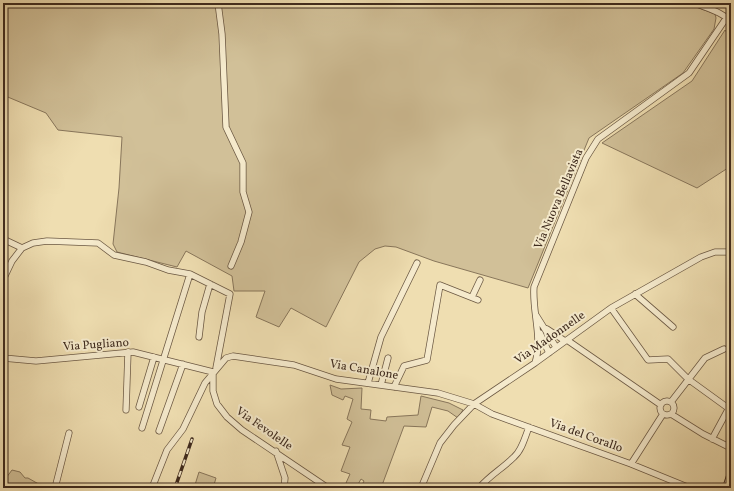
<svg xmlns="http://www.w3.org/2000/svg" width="734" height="491" font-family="Vollkorn,serif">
  <rect width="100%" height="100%" fill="#efdeb1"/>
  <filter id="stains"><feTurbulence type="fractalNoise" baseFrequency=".005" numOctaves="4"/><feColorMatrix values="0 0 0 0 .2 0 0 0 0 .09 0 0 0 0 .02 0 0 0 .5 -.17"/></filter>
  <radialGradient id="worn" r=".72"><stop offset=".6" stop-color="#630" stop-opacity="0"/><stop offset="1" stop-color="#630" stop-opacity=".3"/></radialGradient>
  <path fill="#d1c098" stroke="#88765b" d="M3,3H685L715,14L716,18L714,29L683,73L589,138L528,288L434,261L396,247L385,246L375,249L359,262L326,327L291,308L279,327L256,317L265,291H234L232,276L186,251L177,267L117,252L113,244L119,188L122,137L58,130L46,113L3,95Z
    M725,30L731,38V166L697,188L602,143L692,81Z
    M330,385L341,389L362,388L361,409L371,410L370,419L386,421L387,417L418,415L421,396L449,403L463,410L458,418L448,411L432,407L426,427L404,426L381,488H363L361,487L364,481L361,479L356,488H352L346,483L350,474L341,471L350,447L342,445L352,422L347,419L353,399L345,396L343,400L332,395Z
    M12,470L20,472L25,478H28L44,487L48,485L47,488H3V477L6,478Z
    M199,472L216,478L213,488H194Z"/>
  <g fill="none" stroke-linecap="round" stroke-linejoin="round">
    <g stroke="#6b5843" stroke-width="7">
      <path id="street" d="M218,3L222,34L226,127L243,163V192L249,212L241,242L231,266
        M695,3C706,8 724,12 731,23
        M3,239L22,248
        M3,280L12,261L22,248L33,243L47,241L98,243L114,255L146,262L168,270L190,274L230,294L216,368
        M635,294L673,327
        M472,297L480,280
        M611,308L648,360L668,359L688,379L728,408
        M536,315L556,347
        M547,329L565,341
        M540,333L549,353
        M199,337L202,312L210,284
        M567,340L661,405
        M3,358L36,361L133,352L213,372V391L217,404L227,417L242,430L328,488
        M535,363C543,338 532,312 534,287L586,158L598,139L689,73L731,11
        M368,383L381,337L417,263
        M381,385L388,358
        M394,387L404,366L427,360L440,285L478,300
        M660 408a7 7 0 1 1 14 0a7 7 0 1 1-14 0Z
        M671,402L705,358L724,349
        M139,407L154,357
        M126,410L128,352
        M671,414L703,434L731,448
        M142,428L190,274
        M159,431L183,364
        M712,439L731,404
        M276,451L285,478L284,488
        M631,464L663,414
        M55,488L69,433
        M152,488L167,450L183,429L205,383L226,358L233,356L294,365L336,379L438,393L474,404L492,414L631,464L690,488
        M421,488L440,443L454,425L474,404L535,363L611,308L701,257L715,252H731
        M479,488C490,475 502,469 514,457C522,450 525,437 529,427"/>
    </g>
    <g stroke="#3f2b1e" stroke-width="10">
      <path id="secondary" d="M727,488L731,476"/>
    </g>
    <use href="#street" stroke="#f5eacc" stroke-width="5.5"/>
    <use href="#secondary" stroke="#f5eacc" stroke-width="8"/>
    <g stroke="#3f2b1e" stroke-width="3.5">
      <path id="rail" d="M175,488L192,439"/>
    </g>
    <use href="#rail" stroke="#f5eacc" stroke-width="2" stroke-dasharray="6" stroke-linecap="butt"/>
  </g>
  <g text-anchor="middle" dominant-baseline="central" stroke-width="4" stroke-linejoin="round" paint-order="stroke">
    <g font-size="12" fill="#3f2b1e" stroke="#f5eacc">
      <text transform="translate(559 199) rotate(-67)">Via Nuova Bellavista</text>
      <text transform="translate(550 338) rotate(-35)">Via Madonnelle</text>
      <text transform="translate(96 345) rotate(-4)">Via Pugliano</text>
      <text transform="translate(364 370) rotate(10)">Via Canalone</text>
      <text transform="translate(264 429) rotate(35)">Via Fevolelle</text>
      <text transform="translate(586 436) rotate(20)">Via del Corallo</text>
    </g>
  </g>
  <rect width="734" height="491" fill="none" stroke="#efdeb1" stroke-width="16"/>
  <rect x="4" y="4" width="726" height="483" fill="none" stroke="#3f2b1e" stroke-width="2"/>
  <rect x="8" y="8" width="718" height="475" fill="none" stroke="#3f2b1e"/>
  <rect width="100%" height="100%" filter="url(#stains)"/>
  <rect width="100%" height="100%" fill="url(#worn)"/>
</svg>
